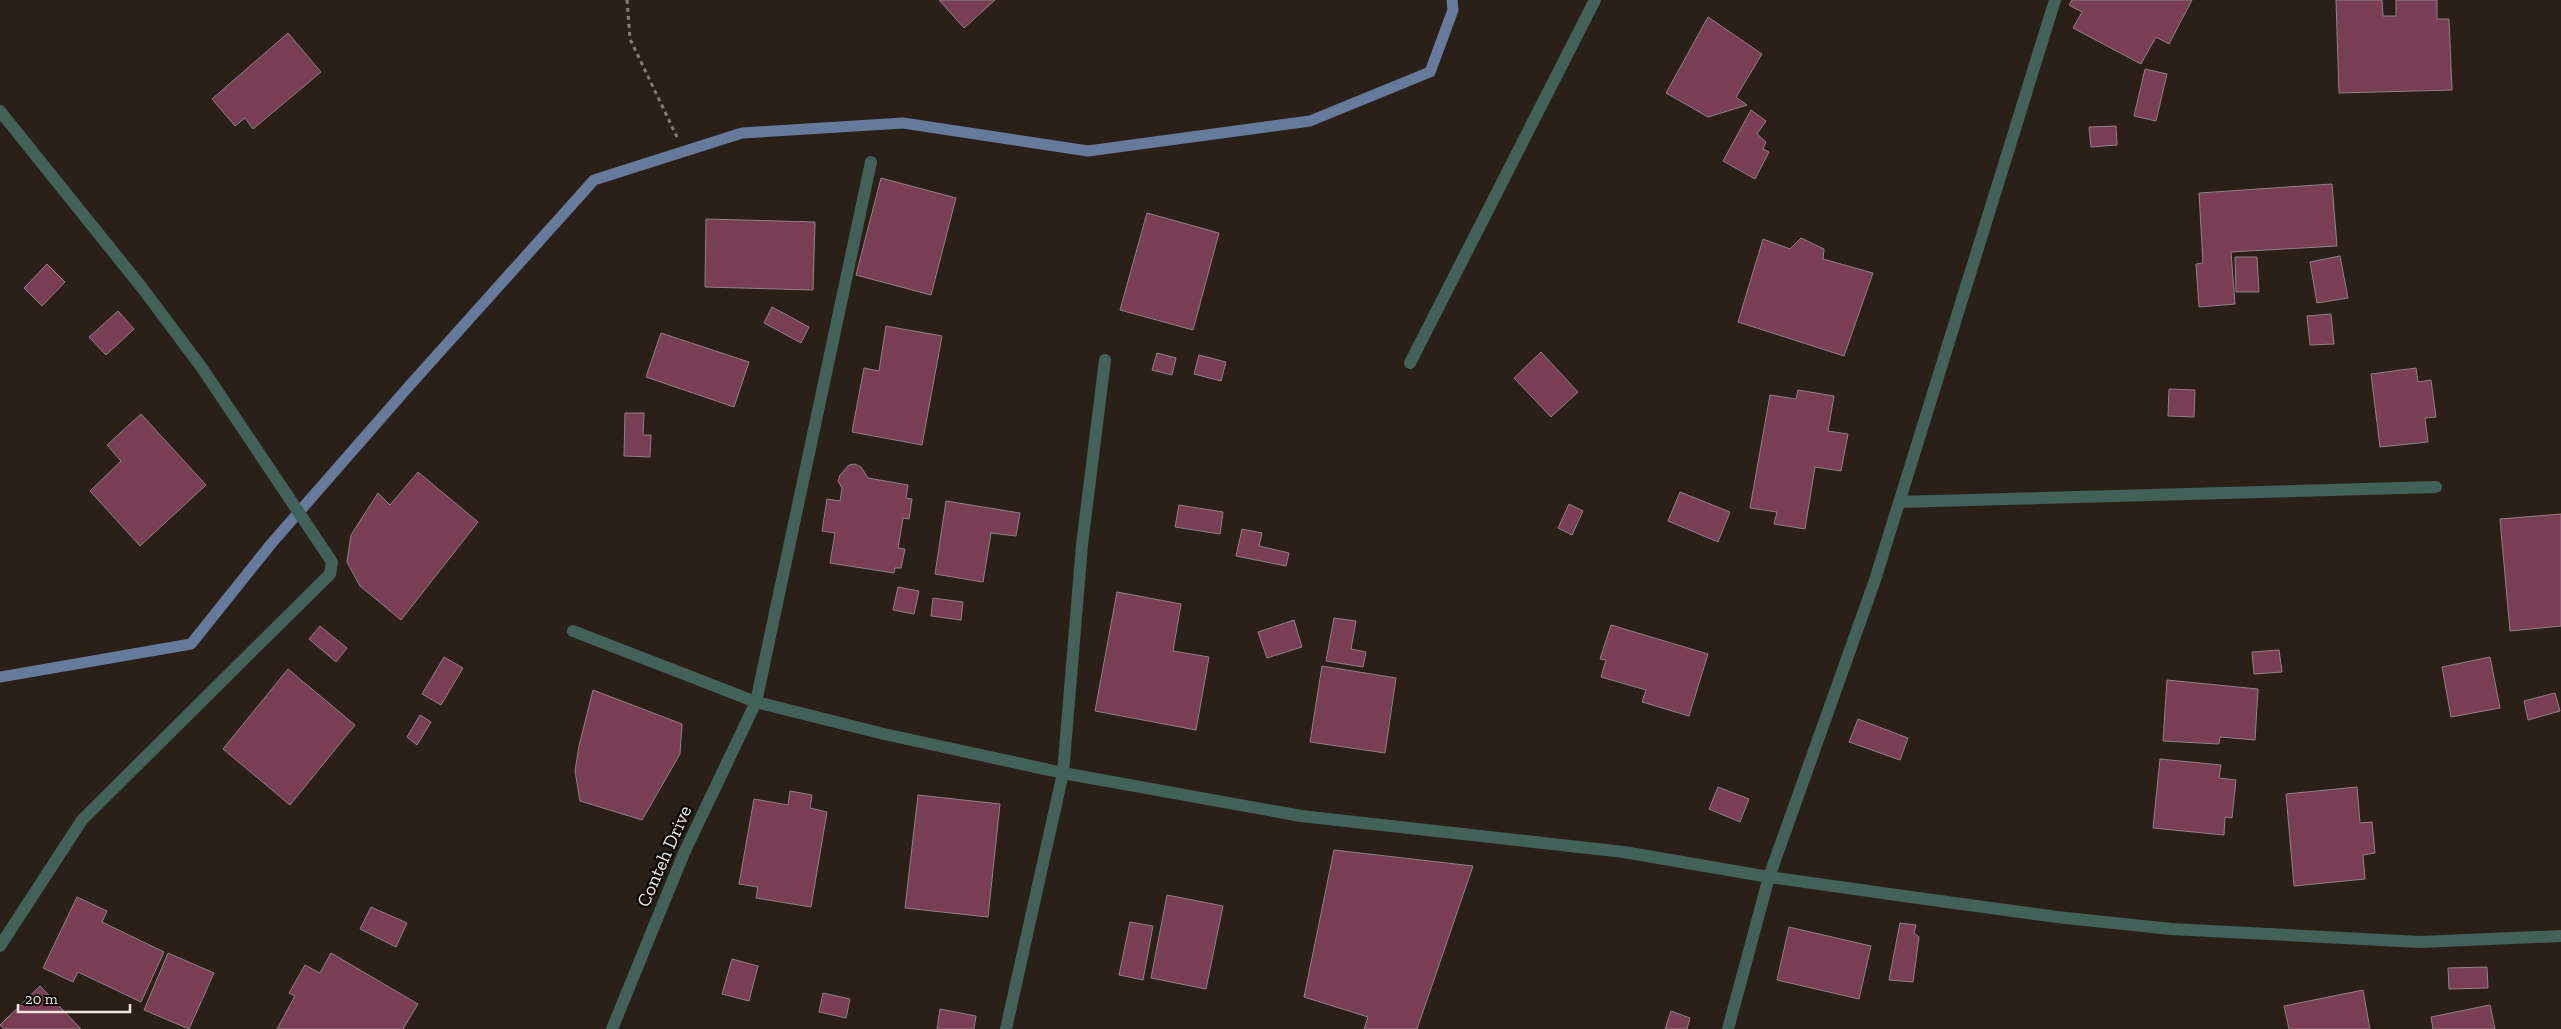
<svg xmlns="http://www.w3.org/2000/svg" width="2561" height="1029" font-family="'Zilla Slab',serif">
  <rect width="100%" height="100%" fill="#2a2018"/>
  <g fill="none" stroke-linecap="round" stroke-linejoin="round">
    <path stroke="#667b9b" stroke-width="11" d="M0,677L191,644L271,544L410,385L594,180L742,133L903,123L1088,151L1310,121L1430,72L1453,10L1452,0"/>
  </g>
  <path fill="#793d54" stroke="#908186" d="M939,0H995L964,28Z
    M2072,0H2192L2169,44L2156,37L2141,64L2073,28L2082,12L2069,5Z
    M2336,0H2382L2383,16H2396V0H2437V19H2449L2452,90L2339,93Z
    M1708,17L1762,54L1736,97L1747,105L1708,117L1666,93Z
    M288,33L321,72L253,129L245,118L235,126L212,99Z
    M2145,69L2167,74L2156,121L2134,116Z
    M1751,110L1766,121L1757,134L1766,142L1763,149L1769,152L1755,179L1723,161Z
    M2116,126L2117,145L2091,147L2089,127Z
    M881,178L956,198L931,295L856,275Z
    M2332,184L2337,246L2231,252L2235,304L2199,307L2196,264L2203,263L2199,193Z
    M1147,213L1219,233L1193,330L1120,310Z
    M706,219L815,222L813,290L705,287Z
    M1801,238L1824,249L1823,259L1873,273L1844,356L1738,322L1763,239L1790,249Z
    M2340,256L2348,298L2317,303L2310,262Z
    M2235,257H2257L2259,292H2236Z
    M47,264L65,282L42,306L24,288Z
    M772,307L809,327L801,343L764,323Z
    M118,311L134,329L106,355L89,337Z
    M2331,314L2334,344L2310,345L2307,316Z
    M886,326L942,336L922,445L852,432L864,368L879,371Z
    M661,333L749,362L734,407L646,377Z
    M1541,352L1578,392L1551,417L1514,378Z
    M1157,353L1176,358L1172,375L1152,370Z
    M1199,355L1226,362L1221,381L1194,374Z
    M2416,368L2418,382L2431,380L2436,417L2425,418L2428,442L2380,447L2371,374Z
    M2169,389L2195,390L2194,417L2168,416Z
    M1798,390L1834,396L1828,431L1848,434L1841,471L1815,467L1805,529L1774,524L1777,512L1750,508L1770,395L1796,399Z
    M625,413H644L643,435H651L650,457L624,456Z
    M141,414L206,485L140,546L90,491L121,461L107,445Z
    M855,464L861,467L868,478L908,485L906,498L912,499L909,519L903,518L898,548L905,549L901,568H895L894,573L830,563L835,533L822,531L827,499L840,501L842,488L838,481L840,475L849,465Z
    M418,472L478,522L401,620L360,586L347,562L351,535L378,493L390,505Z
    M1680,492L1730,512L1718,542L1668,521Z
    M946,501L1020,513L1016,536L991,533L983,582L935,574Z
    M1569,504L1583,511L1572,535L1558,528Z
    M1179,505L1223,512L1220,534L1175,527Z
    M2561,514V626L2510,631L2500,519Z
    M1242,529L1262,533L1259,546L1289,553L1286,566L1236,556Z
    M898,587L919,591L914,614L893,610Z
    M1117,592L1181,604L1173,651L1209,657L1196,730L1095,711Z
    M933,598L963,602L961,620L931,616Z
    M1334,618L1356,621L1351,649L1366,652L1363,667L1326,661Z
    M1294,620L1302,647L1267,658L1258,632Z
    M1611,625L1708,654L1689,716L1642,702L1646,690L1601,677L1606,660L1600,659Z
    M320,626L347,648L336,662L309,639Z
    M2279,650L2282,672L2254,674L2252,652Z
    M444,657L463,668L441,705L422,694Z
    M2490,657L2500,708L2451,717L2442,667Z
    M1322,666L1396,678L1385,753L1310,742Z
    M288,669L355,725L290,805L223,749Z
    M2167,680L2258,689L2255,740L2220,737L2219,744L2163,741Z
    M593,690L682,724L680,754L642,820L580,801L575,771L579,746Z
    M2555,693L2560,711L2528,720L2524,701Z
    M420,715L431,722L417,745L407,737Z
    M1858,719L1908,738L1900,760L1849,742Z
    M2160,759L2221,765L2219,778L2236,780L2232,818L2225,817L2224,835L2153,828Z
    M1718,787L1749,799L1740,822L1709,809Z
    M2357,787L2360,823L2372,822L2375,853L2363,855L2365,879L2294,886L2286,794Z
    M790,791L812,795L810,808L827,812L811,907L756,898L758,887L739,884L754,799L788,805Z
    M918,795L1000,804L988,917L905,908Z
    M1334,850L1473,866L1417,1029H1364L1368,1017L1304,997Z
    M1167,895L1223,906L1206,989L1151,978Z
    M77,897L107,911L102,922L164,952L141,1002L78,972L73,982L43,968Z
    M371,907L407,923L396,947L360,929Z
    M1130,922L1153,926L1143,980L1119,975Z
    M1900,923L1916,925L1914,933L1919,937L1913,982L1889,980Z
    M1789,927L1871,946L1859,999L1777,980Z
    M168,953L214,973L189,1029L144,1010Z
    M331,953L418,1004L403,1029H277L295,996L289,993L305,965L320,973Z
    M732,959L758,966L749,1001L722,994Z
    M2487,967L2488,988L2449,989L2448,968Z
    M40,986L81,1029H4L0,1025Z
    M2363,990L2370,1029H2289L2284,1006Z
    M823,993L850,999L846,1018L819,1012Z
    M2490,1005L2495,1029H2433L2431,1017Z
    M940,1009L976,1016L974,1029H937Z
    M1671,1011L1690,1018L1687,1029H1665Z"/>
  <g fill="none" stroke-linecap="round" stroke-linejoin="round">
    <path stroke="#847c75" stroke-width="3" stroke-dasharray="4 4" stroke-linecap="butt" d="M627,0L630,39L677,137"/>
    <path stroke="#426259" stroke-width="12" d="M0,111L143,289L202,368L332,562L330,574L82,820L0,946
      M1410,363L1595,0
      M1899,502L2436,487
      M573,631L756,702L884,734L1063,773L1301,816L1624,852L1769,877L1918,898L2057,917L2171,929L2420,942L2561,936
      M612,1029L684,853L756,702L871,162
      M1006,1029L1063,773L1082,545L1105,360
      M1728,1029L1769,877L1875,580L2055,0"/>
  </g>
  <g text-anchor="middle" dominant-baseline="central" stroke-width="5" stroke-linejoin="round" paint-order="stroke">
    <g font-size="19" fill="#ede7e1" stroke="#0f0b08">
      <text transform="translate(664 856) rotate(-66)">Conteh Drive</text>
    </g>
  </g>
  <path d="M18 1004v8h112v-8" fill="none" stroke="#ede7e1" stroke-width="2.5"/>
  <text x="25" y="1004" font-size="15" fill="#ede7e1" stroke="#0f0b08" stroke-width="4" paint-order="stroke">20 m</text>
</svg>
